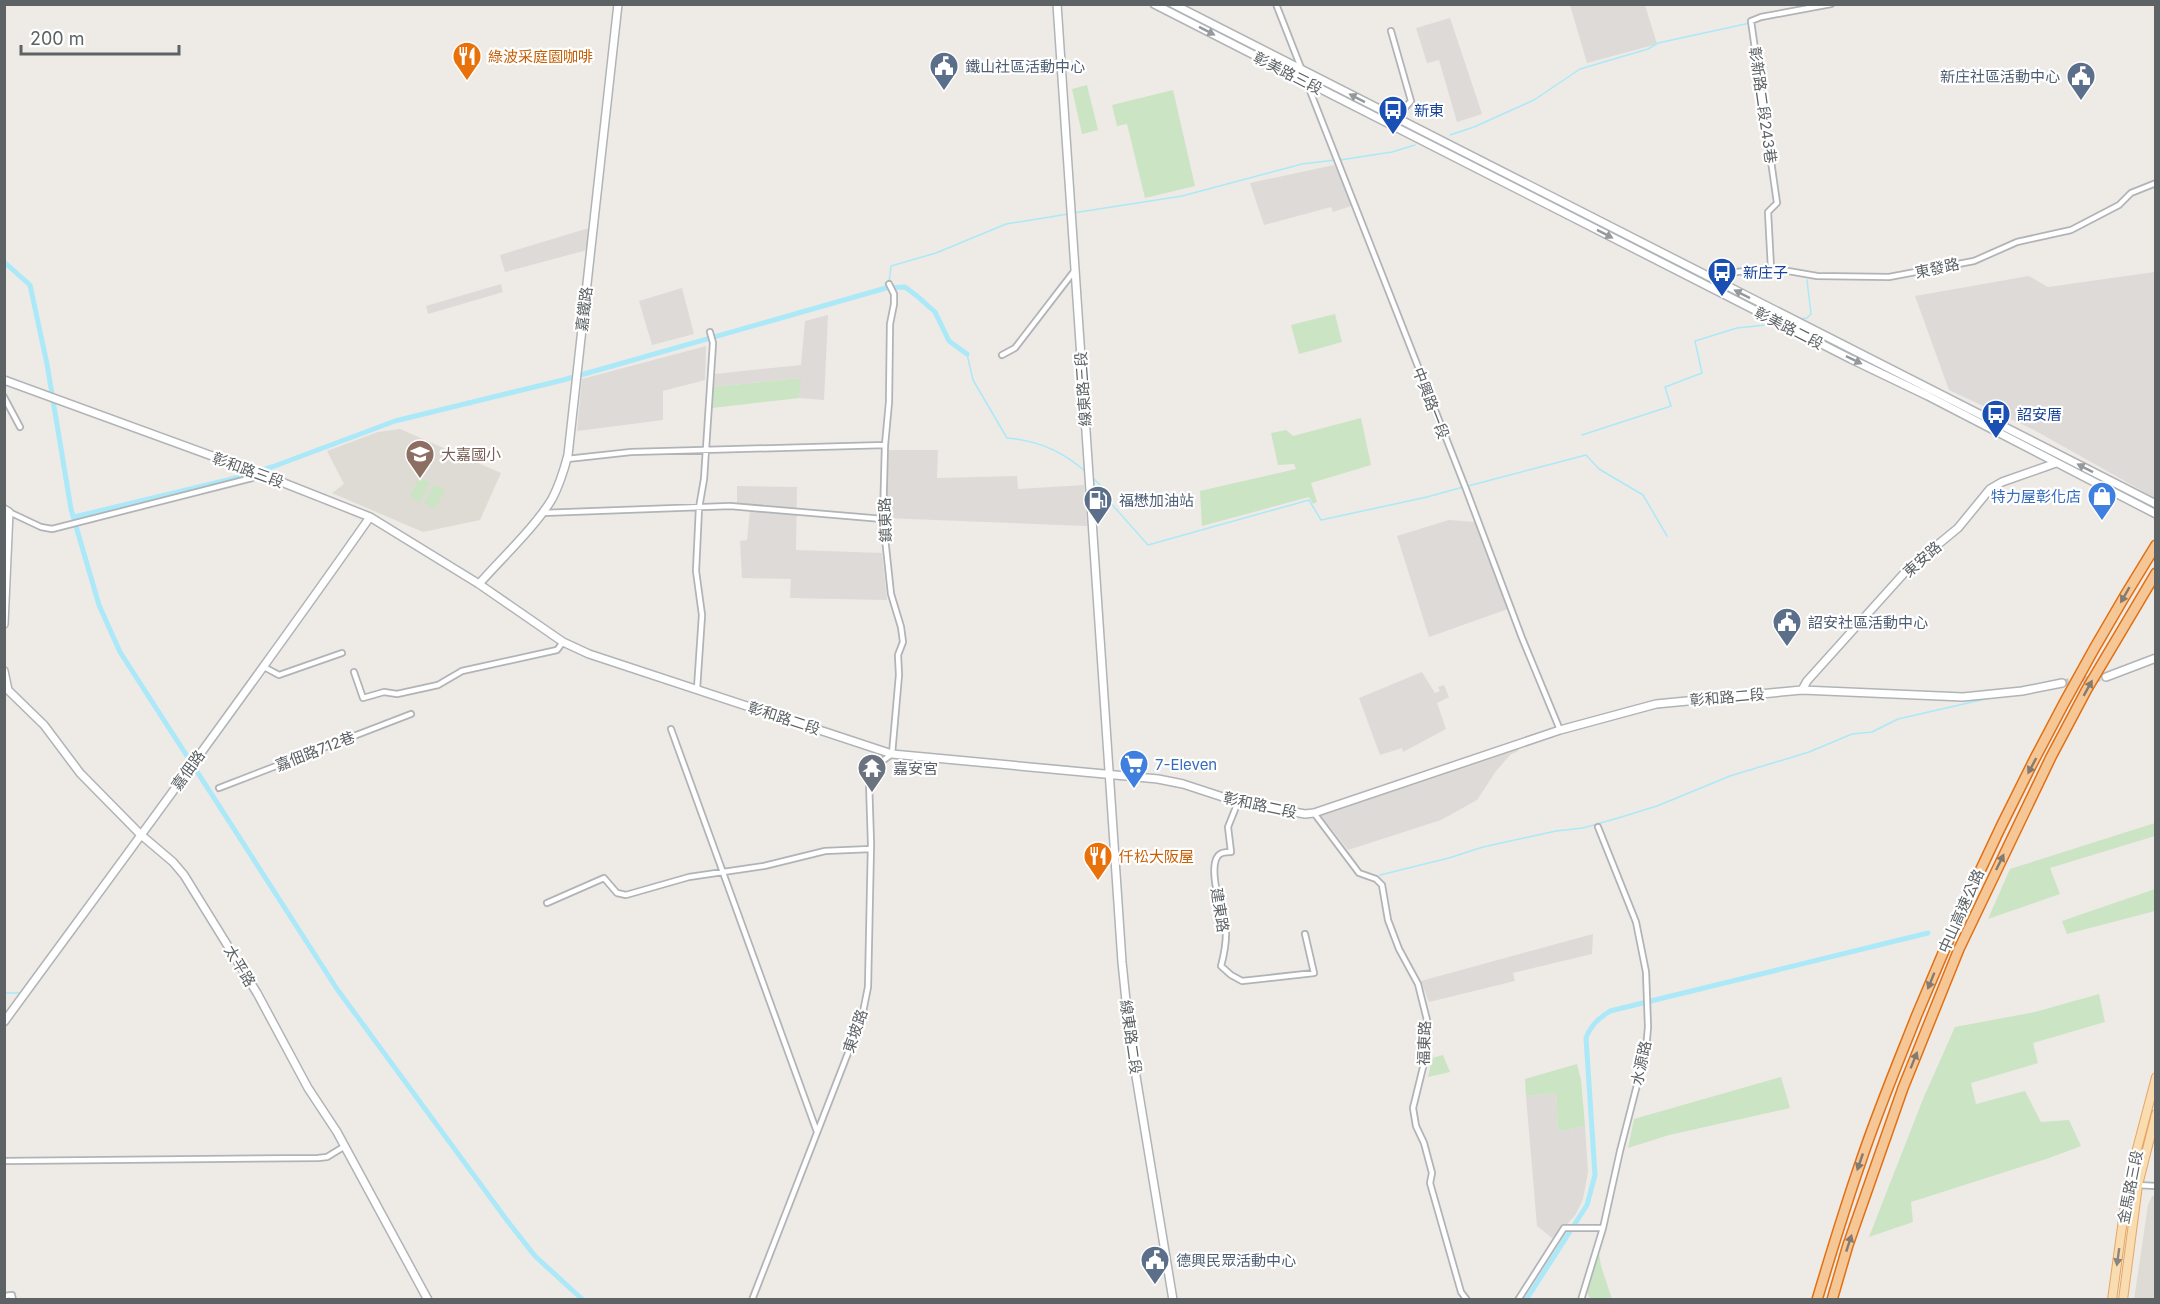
<svg xmlns="http://www.w3.org/2000/svg" width="2160" height="1304" font-family="Inter,'Noto Sans TC',sans-serif">
  <rect width="100%" height="100%" fill="#eeeae6"/>
  <path fill="#dddad8" d="M1570,5H1645L1657,44L1587,63Z
    M1450,18L1482,114L1457,122L1439,60L1427,63L1416,28Z
    M1334,165L1342,180L1351,206L1333,212L1331,207L1264,225L1250,183Z
    M589,228L587,250L505,272L500,255Z
    M2155,272V498L2034,430L1949,390L1915,296L2029,276L2048,287Z
    M501,284L503,292L428,314L426,306Z
    M682,288L694,334L652,345L639,301Z
    M828,315L824,400L799,398L800,378L713,387L715,374L801,365L805,321Z
    M706,346L705,380L663,391V420L577,431L582,379Z
    M886,450H938L937,478L1017,476L1018,489L1084,485L1087,526L885,518Z
    M737,486L797,487L796,550L882,553L887,600L790,598L791,579L742,578L740,541L747,540L750,510L737,509Z
    M1449,520L1475,522L1508,609L1429,637L1397,536Z
    M1422,672L1435,693L1440,691L1438,687L1444,685L1449,697L1437,703L1446,729L1403,752L1402,748L1380,755L1359,698Z
    M1519,747L1518,751L1510,755L1496,771L1477,800L1441,820L1348,850L1320,814Z
    M1593,934L1592,954L1513,973L1515,981L1429,1002L1421,981Z
    M1556,1093L1558,1131L1585,1126L1588,1172L1583,1199L1576,1214L1562,1230L1552,1238L1537,1226L1526,1096Z"/>
  <path fill="#dedad4" d="M400,429L501,473L480,520L423,532L332,493L344,484L327,451L378,432Z
    M2152,1196H2155V1299L2134,1300L2148,1205Z"/>
  <path fill="#cbe4c4" d="M1087,85L1098,130L1082,134L1072,89Z
    M1173,90L1195,186L1145,198L1127,124L1117,126L1112,105Z
    M1335,314L1342,342L1299,354L1291,325Z
    M801,378L799,398L712,408L713,387Z
    M1361,418L1371,465L1311,483L1317,502L1313,504L1309,497L1202,526L1200,491L1296,469L1294,464L1278,465L1271,433L1286,430L1293,436Z
    M419,478L430,483L420,502L410,496Z
    M434,485L445,490L435,509L424,503Z
    M2155,823V836L2050,868L2060,894L1988,919L2010,869Z
    M2155,889V911L2067,934L2062,921Z
    M2099,994L2105,1022L2033,1043L2038,1063L1971,1083L1976,1104L2025,1091L2041,1122L2069,1120L2081,1146L2049,1158L1911,1202L1913,1222L1869,1237L1923,1099L1955,1027L2035,1012Z
    M1443,1055L1450,1072L1428,1077L1432,1058Z
    M1577,1064L1581,1080L1585,1126L1558,1131L1556,1093L1526,1096L1525,1079Z
    M1781,1077L1790,1108L1669,1135L1628,1148L1634,1119Z
    M1598,1247L1601,1266L1612,1299H1590L1586,1289Z"/>
  <g fill="none" stroke-linecap="round" stroke-linejoin="round">
    <path stroke="#abe9f9" stroke-width="1.5" d="M1831,6L1839,4
      M1757,21L1820,8
      M1450,135L1474,127L1534,100L1580,69L1648,49L1658,43L1750,23
      M1340,160L1392,152L1415,145
      M1073,213L1182,196L1302,164L1335,160
      M889,283L891,266L936,253L1006,224L1068,214
      M1800,319L1807,318L1811,314L1807,280
      M967,354L973,380L1007,438C1037,440 1064,452 1086,472
      M1582,435L1671,406L1665,387L1702,373L1695,341L1737,328L1775,324
      M1092,477L1103,488L1108,500L1148,545L1309,500L1321,520L1427,497L1463,487
      M1468,486L1586,455L1599,469L1643,495L1667,536
      M1380,875L1449,858L1483,847L1556,831L1583,828L1618,818L1657,806L1730,776L1809,752L1852,734L1872,732L1898,719L1990,698
      M4,993H19"/>
    <path stroke="#abe9f9" stroke-width="5" d="M4,262L30,285L47,364L71,509L99,605L120,652L337,989L509,1223L535,1256L583,1300
      M74,517L240,477L272,467L395,421L563,380L886,288L905,287L917,296L935,312L949,341L967,354
      M1526,1300L1587,1205L1595,1175L1586,1038C1591,1025 1598,1019 1610,1011L1928,933"/>
    <path stroke="#cac8c6" stroke-width="7" stroke-dasharray="7 3.5" stroke-linecap="butt" d="M2062,683L2106,677"/>
    <g stroke="#b1b4b7" stroke-width="8">
      <path id="street" d="M1276,4L1466,489L1522,638L1560,730
        M1391,31L1411,101L1396,118
        M1771,268L1768,212L1777,203L1751,21L1761,17L1831,4
        M1711,278L1720,274L1771,268L1817,276L1889,277L1974,261L2017,242L2071,230L2119,205L2131,193L2156,183
        M1002,355L1015,348L1075,270
        M4,397L20,427
        M567,459L631,452L885,445
        M9,512L41,527L52,529L252,478L256,472
        M542,513L730,506L883,519
        M264,667L279,675L342,653
        M354,672L363,698L384,692L397,694L438,685L462,671L557,650L563,642
        M697,689L702,615L696,571L699,508L704,479L713,343L710,332
        M671,729L817,1132
        M219,788L411,714
        M1238,802L1228,827L1231,852C1228,852 1225,852 1222,853C1203,860 1225,919 1226,933C1226,944 1224,955 1221,966L1231,975L1242,981L1314,973L1305,934
        M1314,813L1359,873L1376,879L1382,885L1388,920L1399,949L1418,984L1427,1020V1051L1413,1108L1416,1126L1424,1143L1432,1173L1430,1183L1461,1292L1467,1300
        M547,903L604,878L617,893L626,895L689,877L764,866L825,851L871,849
        M4,1161L318,1158L327,1157L345,1146
        M2137,1185L2156,1186
        M4,1296L12,1295L13,1300
        M752,1300L862,1017L868,987L871,844L869,781L877,765L892,754L899,675L898,655L903,642L901,627L891,594L883,519L885,445L889,402L890,324L894,304V294L889,284
        M1518,1300L1564,1228H1603
        M1581,1300L1603,1228L1620,1151L1646,1050L1648,1027L1646,972L1636,922L1598,827"/>
    </g>
    <g stroke="#b0b4b7" stroke-width="10">
      <path id="secondary" d="M1057,4L1122,962L1130,1040L1173,1300
        M1154,4L1851,359L1928,396L2156,514
        M1173,4L2156,504
        M4,380L256,472L370,517L479,584L563,642L589,654L892,754L1158,779L1183,784L1238,802L1305,814L1314,813L1560,730L1656,704L1802,690L1963,697L2022,691L2062,683
        M4,509L9,512L4,624
        M479,584C500,560 536,526 552,499C559,486 564,470 568,455L618,4
        M4,671L8,690L44,725L80,773L140,834L173,862L184,875L257,993L308,1088L337,1132L428,1300
        M2106,677L2156,658
        M1802,690L1807,681L1907,570L1958,528L1990,489L2002,482L2056,463
        M4,1022C127,854 251,687 370,517"/>
    </g>
    <g stroke="#e7a566" stroke-width="10">
      <path id="primary" d="M2112,1300L2128,1183L2156,1077
        M2123,1300L2138,1185L2156,1114"/>
    </g>
    <g stroke="#e27012" stroke-width="12">
      <path id="highway" d="M1817,1300C1831,1253 1845,1207 1861,1161C1877,1113 1897,1065 1916,1017C1983,854 2062,695 2156,545
        M1832,1300L1848,1245L1903,1088L1959,949L2051,757L2087,689L2156,573"/>
    </g>
    <use href="#street" stroke="#fff" stroke-width="4.5"/>
    <use href="#secondary" stroke="#fff" stroke-width="7"/>
    <use href="#primary" stroke="#f9dcb0" stroke-width="8"/>
    <use href="#highway" stroke="#f5c796" stroke-width="9"/>
  </g>
  <defs><path id="oneway-solid" d="M-6-.8H1V-3.2L6.5 0L1 3.2V.8H-6Z" transform="scale(1.5)"/></defs>
  <g fill="#96999b">
    <use href="#oneway-solid" transform="translate(1207 31) rotate(27)"/>
    <use href="#oneway-solid" transform="translate(1357 98) rotate(-153)"/>
    <use href="#oneway-solid" transform="translate(1605 234) rotate(27)"/>
    <use href="#oneway-solid" transform="translate(1742 294) rotate(-153)"/>
    <use href="#oneway-solid" transform="translate(1854 360) rotate(26)"/>
    <use href="#oneway-solid" transform="translate(2085 468) rotate(-153)"/>
  </g>
  <g fill="#837b71">
    <use href="#oneway-solid" transform="translate(2125 595) rotate(120)"/>
    <use href="#oneway-solid" transform="translate(2088 688) rotate(-61)"/>
    <use href="#oneway-solid" transform="translate(2032 766) rotate(118)"/>
    <use href="#oneway-solid" transform="translate(2000 862) rotate(-64)"/>
    <use href="#oneway-solid" transform="translate(1931 981) rotate(112)"/>
    <use href="#oneway-solid" transform="translate(1914 1060) rotate(-68)"/>
    <use href="#oneway-solid" transform="translate(1860 1162) rotate(109)"/>
    <use href="#oneway-solid" transform="translate(1849 1243) rotate(-72)"/>
  </g>
  <use fill="#8c877c" href="#oneway-solid" transform="translate(2118 1257) rotate(98)"/>
  <defs>
    <g id="restaurant-pin" transform="scale(1.5)"><path d="M0 17L-7.5 6A9.5 9.5 0 1 1 7.5 6Z" fill="#e8710a" stroke="#fff"/><path d="M-5-6h1v4h1v-4h1v4h1v-4h1v5L-1.5 .5V6h-2V.5L-5-1ZM5-6V6H3V1.5H1.5Q1.5-4 5-6Z" fill="#fff"/></g>
    <g id="civic-pin" transform="scale(1.5)"><path d="M0 17L-7.5 6A9.5 9.5 0 1 1 7.5 6Z" fill="#5c6f8a" stroke="#fff"/><path d="M-.6-6.5H3V-4.5H.6V-3L4-1V1h2V6H-6V1h2V-1L-.6-3ZM-1.2 2.5V6h2.4V2.5Z" fill="#fff"/></g>
    <g id="bus-pin" transform="scale(1.5)"><path d="M0 17L-7.5 6A9.5 9.5 0 1 1 7.5 6Z" fill="#1a4fb4" stroke="#fff"/><path d="M-5-6H5V4H4V6H2V4H-2V6H-4V4H-5ZM-3.5-4V0h7V-4ZM-3.5 1.2v1.5H-2V1.2ZM2 1.2v1.5H3.5V1.2Z" fill="#fff"/></g>
    <g id="school-pin" transform="scale(1.5)"><path d="M0 17L-7.5 6A9.5 9.5 0 1 1 7.5 6Z" fill="#8d6e63" stroke="#fff"/><path d="M0-5L7-2L0 1L-7-2ZM-4 1L0 2.5L4 1V4Q0 6-4 4Z" fill="#fff"/></g>
    <g id="shop-pin" transform="scale(1.5)"><path d="M0 17L-7.5 6A9.5 9.5 0 1 1 7.5 6Z" fill="#3f7fe0" stroke="#fff"/><path d="M-5-2.5h2.3a2.7 3.5 0 0 1 5.4 0H5L5.5 6h-11ZM-1.5-2.5h3a1.5 2.3 0 0 0-3 0Z" fill="#fff"/></g>
    <g id="fuel-pin" transform="scale(1.5)"><path d="M0 17L-7.5 6A9.5 9.5 0 1 1 7.5 6Z" fill="#5c6f8a" stroke="#fff"/><path d="M-5.5-6h7V0h2V4h1.3V-2.5L3-4.5l.8-.8L6-3V5H2.5V1h-1V6h-7ZM-4.2-4.7v3.2H.2V-4.7Z" fill="#fff"/></g>
    <g id="supermarket-pin" transform="scale(1.5)"><path d="M0 17L-7.5 6A9.5 9.5 0 1 1 7.5 6Z" fill="#3f7fe0" stroke="#fff"/><path d="M-6-5.5h2.5l.6 2H6L4.5 2H-2.5L-4.4-4H-6ZM-1.5 3.2a1.3 1.3 0 1 0 .1 0ZM3 3.2a1.3 1.3 0 1 0 .1 0Z" fill="#fff"/></g>
    <g id="temple-pin" transform="scale(1.5)"><path d="M0 17L-7.5 6A9.5 9.5 0 1 1 7.5 6Z" fill="#6b7280" stroke="#fff"/><path d="M0-6L5-2H3V0L6.5 2.5H4V6H1.5V3h-3V6H-4V2.5H-6.5L-3 0V-2H-5Z" fill="#fff"/></g>
  </defs>
  <g fill-rule="evenodd">
    <use href="#restaurant-pin" x="467" y="56"/>
    <use href="#civic-pin" x="944" y="66"/>
    <use href="#civic-pin" x="2081" y="76"/>
    <use href="#bus-pin" x="1393" y="110"/>
    <use href="#bus-pin" x="1722" y="272"/>
    <use href="#bus-pin" x="1996" y="414"/>
    <use href="#school-pin" x="420" y="454"/>
    <use href="#shop-pin" x="2102" y="496"/>
    <use href="#fuel-pin" x="1098" y="500"/>
    <use href="#civic-pin" x="1787" y="622"/>
    <use href="#supermarket-pin" x="1134" y="764"/>
    <use href="#temple-pin" x="872" y="768"/>
    <use href="#restaurant-pin" x="1098" y="856"/>
    <use href="#civic-pin" x="1155" y="1260"/>
  </g>
  <g text-anchor="middle" dominant-baseline="central" stroke-width="4.5" stroke-linejoin="round" paint-order="stroke">
    <g font-size="15" fill="#c56008" stroke="#fff" text-anchor="start">
      <text x="488" y="56">綠波采庭園咖啡</text>
      <text x="1119" y="856">仟松大阪屋</text>
    </g>
    <g font-size="15" fill="#4e5e75" stroke="#fff" text-anchor="start">
      <text x="965" y="66">鐵山社區活動中心</text>
      <text x="2060" y="76" text-anchor="end">新庄社區活動中心</text>
      <text x="1119" y="500">福懋加油站</text>
      <text x="1808" y="622">詔安社區活動中心</text>
      <text x="1176" y="1260">德興民眾活動中心</text>
    </g>
    <g font-size="15" fill="#5d6265" stroke="#fff">
      <text transform="translate(1288 73) rotate(27)">彰美路三段</text>
      <text transform="translate(1763 105) rotate(82)">彰新路二段243巷</text>
      <text transform="translate(1937 268) rotate(-12)">東發路</text>
      <text transform="translate(584 309) rotate(-83)">嘉鐵路</text>
      <text transform="translate(1789 328) rotate(27)">彰美路二段</text>
      <text transform="translate(1083 389) rotate(-94)">線東路三段</text>
      <text transform="translate(1431 403) rotate(69)">中興路一段</text>
      <text transform="translate(248 470) rotate(20)">彰和路三段</text>
      <text transform="translate(885 520) rotate(-92)">鎮東路</text>
      <text transform="translate(1922 559) rotate(-41)">東安路</text>
      <text transform="translate(1727 697) rotate(-5)">彰和路二段</text>
      <text transform="translate(784 718) rotate(18)">彰和路二段</text>
      <text transform="translate(315 751) rotate(-21)">嘉佃路712巷</text>
      <text transform="translate(188 770) rotate(-54)">嘉佃路</text>
      <text transform="translate(1260 805) rotate(12)">彰和路二段</text>
      <text transform="translate(1220 910) rotate(81)">建東路</text>
      <text transform="translate(1961 911) rotate(-66)">中山高速公路</text>
      <text transform="translate(240 966) rotate(59)">太平路</text>
      <text transform="translate(855 1031) rotate(-71)">東坡路</text>
      <text transform="translate(1131 1037) rotate(82)">線東路二段</text>
      <text transform="translate(1424 1043) rotate(-88)">福東路</text>
      <text transform="translate(1641 1063) rotate(-78)">水源路</text>
      <text transform="translate(2130 1187) rotate(-79)">金馬路三段</text>
    </g>
    <g font-size="15" fill="#164399" stroke="#fff" text-anchor="start">
      <text x="1414" y="110">新東</text>
      <text x="1743" y="272">新庄子</text>
      <text x="2017" y="414">詔安厝</text>
    </g>
    <g font-size="15" fill="#785e54" stroke="#fff" text-anchor="start">
      <text x="441" y="454">大嘉國小</text>
    </g>
    <g font-size="15" fill="#366cbe" stroke="#fff" text-anchor="end">
      <text x="2081" y="496">特力屋彰化店</text>
      <text x="1155" y="764" text-anchor="start">7-Eleven</text>
    </g>
    <g font-size="15" fill="#5b616d" stroke="#fff" text-anchor="start">
      <text x="893" y="768">嘉安宮</text>
    </g>
  </g>
  <rect width="2160" height="1304" fill="none" stroke="#5d6265" stroke-width="12"/>
  <path d="M21 45v9h158v-9" fill="none" stroke="#5d6265" stroke-width="3"/>
  <text x="30" y="45" font-size="18" fill="#5d6265" stroke="#ffffff" stroke-width="4.5" paint-order="stroke">200 m</text>
</svg>
